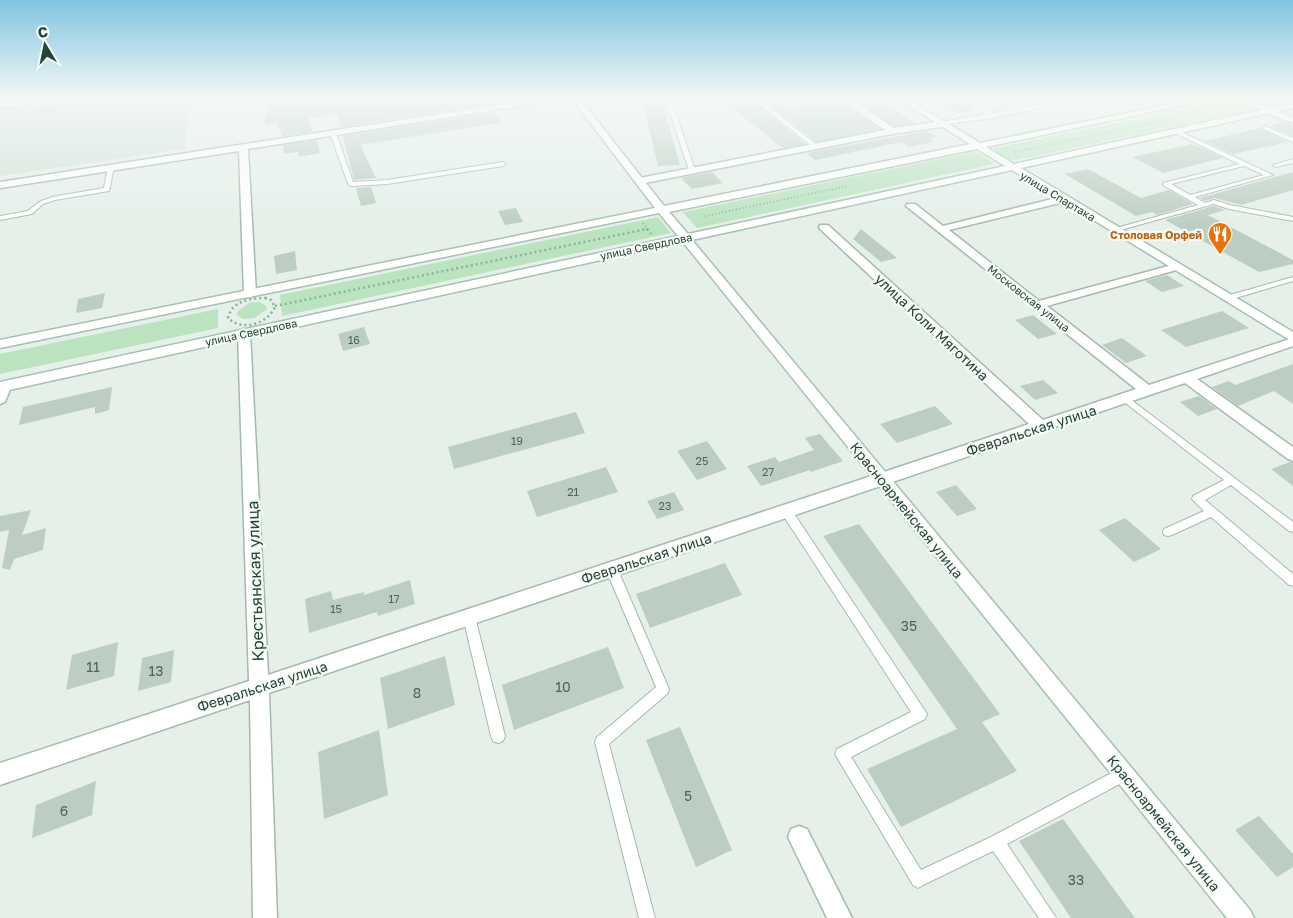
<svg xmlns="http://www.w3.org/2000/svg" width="1293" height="918" font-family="'Golos Text',sans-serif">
  <rect width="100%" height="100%" fill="#e5f0e9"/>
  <path fill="#d3e1d8" d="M0,99H227L191,104L187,124L185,149L0,176Z"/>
  <path fill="#bbe3bf" d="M1224,101L1234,102L1247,107V111L1017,160L1008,159L994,151V148Z
    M973,152L982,155L994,164L697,228L683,212Z
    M658,217L671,233L282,316L280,295Z
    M260,302L266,306L267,309L255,318L243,319L237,315V312L249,303Z
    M218,309V328L0,374V354Z"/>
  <path fill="#bccec4" d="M71,99H83L84,107L34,115L37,107L65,103Z
    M267,99H287V105L328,99H403L405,104L442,99H488L491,104L341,127L337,114L308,118L313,132L282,136L277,123L265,125Z
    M721,99H750L806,144L783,148Z
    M762,99H778L790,108L838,99L880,129L816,142Z
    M854,99H878L915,123L894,126Z
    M934,99H959L975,110L957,113Z
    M643,102H662L680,165L658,166Z
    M496,112L502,122L360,145L376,178L354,180L343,136Z
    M1283,122L1293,126V136L1270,126Z
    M1260,128L1288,142L1233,154L1205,141Z
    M927,131L936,137L928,138L933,142L909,147L902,142L815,160L806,153Z
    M316,140L320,153L299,157L298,152L284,154L283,145Z
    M1192,144L1223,158L1163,173L1133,157Z
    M1088,169L1141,198L1169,190L1193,204L1157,215L1152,212L1136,216L1065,174Z
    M712,172L723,183L692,189L681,178Z
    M1293,172V190L1241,205L1215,198L1205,201L1200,198Z
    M371,187L376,203L361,206L356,188Z
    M1214,206L1225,210L1208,215L1293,260V264L1259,272L1165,220Z
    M516,208L523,222L505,225L498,211Z
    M861,229L897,258L881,262L853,239Z
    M295,251L297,270L276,274L274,256Z
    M1167,275L1184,286L1162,292L1145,281Z
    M105,293L102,308L76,313L78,299Z
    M1222,311L1249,328L1186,347L1161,330Z
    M1033,315L1057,334L1038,339L1015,320Z
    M364,327L370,344L343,351L338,334Z
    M1122,338L1147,356L1126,363L1102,345Z
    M1293,364V404L1274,391L1238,406L1212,387L1229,381L1235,385Z
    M1043,380L1058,393L1035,400L1020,386Z
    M112,387L109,410L95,414V407L19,425L23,407Z
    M1199,396L1217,409L1198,416L1180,402Z
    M935,406L953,424L897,443L880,424Z
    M576,412L585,433L454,469L448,447Z
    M820,434L843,461L811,472L810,470L761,486L747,466L775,457L779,462L814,450L805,438Z
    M707,441L727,469L697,480L677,451Z
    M1290,462L1293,463V486L1271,469Z
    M606,467L618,492L537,517L527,491Z
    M956,485L977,509L957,516L936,492Z
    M674,492L684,510L657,519L647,501Z
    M31,510L22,535L46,528L43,550L14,559L10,570L2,568L9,530L0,532V516Z
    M1125,518L1161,549L1134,562L1099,530Z
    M859,524L1000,714L982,722L1017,771L901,827L867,769L957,729L823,536Z
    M725,563L742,595L650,628L636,594Z
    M410,580L415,604L378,616L377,612L309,633L305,599L331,591L333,600L364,592V595Z
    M118,642L114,676L66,690L72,655Z
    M608,647L624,688L514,730L502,685Z
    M174,650L171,682L138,691L142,658Z
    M445,656L455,705L388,729L380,678Z
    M680,727L732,850L696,867L646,740Z
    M379,730L388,795L324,819L318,752Z
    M96,781L92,815L32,838L36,805Z
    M1259,816L1293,854V867L1277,877L1235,830Z
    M1063,819L1135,918H1071L1019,841Z"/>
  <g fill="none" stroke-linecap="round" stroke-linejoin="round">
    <g stroke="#a6b9af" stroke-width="2">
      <path id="lane" d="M665,99H671L695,170L694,171L689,170Z
        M752,99H759L817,145V147H813Z
        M961,99H968L992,113L1072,99H1085L993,118L940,125V123L942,122L986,114Z
        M1265,126L1293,138V142L1263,129L1262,128Z
        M1175,129L1273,175L1195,197L1205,203L1214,200L1230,205L1293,217V221L1229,209L1214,204L1117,231H1113V229L1198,205L1163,185V183L1239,164L1173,132V130ZM1244,166L1264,175L1190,195L1171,184Z
        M333,131L336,133L353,182L387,180L503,162L506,164L503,166L387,184L351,186L348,184L330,133Z
        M1293,159V163L1276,167L1273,165Z
        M111,165L114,167L109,191L55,200L43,204L32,214L0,220V216L28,211L39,202L52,197L104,188L108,167Z
        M1293,277V281L1229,300L1225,298L1226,296Z
        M1126,396L1293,522V532L1289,531L1231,485L1205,500L1293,574V586L1289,585L1211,517L1172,535L1168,536L1164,535L1163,532L1164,529L1204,511L1192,499L1193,496L1224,480L1123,401L1121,399Z
        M787,508L791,509L927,714L925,719L851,757L921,870L991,837L1119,769L1124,767L1129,769L1131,774L1129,779L1007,844L1056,918H1039L993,851L923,885L918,888L913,885L835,754L837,749L911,712L783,515L782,512L783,509Z
        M612,565L616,567L618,570L669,689L668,693L609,744L655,918H639L595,742L597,737L656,687L606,570L608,567Z
        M469,612L473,613L475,617L505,736L503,741L498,743L493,741L491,736L463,617L465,613Z"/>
    </g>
    <g stroke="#a6b9af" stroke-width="3">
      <path id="street" d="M47,99H69L65,101L30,106L0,107V103Z
        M536,99H557L553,101L248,149L256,294L250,298L244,294L239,151L0,188V182Z
        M840,99H850L894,128L942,121L946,124L942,127L892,134L640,184L635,181L640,178L885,130Z
        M1266,109H1272L1293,117V123L1266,113Z
        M1064,196L1069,199L1068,201L949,230L1039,301L1172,265H1180L1182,267L1180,269L1047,306L1149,385L1293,338V346L1197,379L1293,447V461L1288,459L1185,383L269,693L277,918H253L250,700L0,785V763L249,681L238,333L240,330L244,329L250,333L268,675L1029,424L820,229L819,227L820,225H828L1043,420L1136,389L906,206L907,204H915L943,226Z
        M4,382L9,384L11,387L5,402L0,404V384Z
        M799,826L807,829L852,918H827L788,837L791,829Z"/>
    </g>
    <g stroke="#a5c0b2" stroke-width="3">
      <path id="secondary" d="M572,99H580L664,206L970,144L898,99H908L980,143L1195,99H1212L986,147L1014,164L1261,110L1237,99H1248L1270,108L1293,104V108L1021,168L1293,332V342L1012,170L692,240L1250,910L1254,918H1227L683,242L0,392V382L678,236L659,213L0,348V340L655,208ZM977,149L1005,166L688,234L669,212Z"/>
    </g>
    <path stroke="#81b79d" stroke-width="2" stroke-dasharray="1 2.5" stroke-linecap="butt" d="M1220,100L1232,106
      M1014,152L1171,119
      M705,216L848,186
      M643,223L648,230
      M643,230L647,229"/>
    <path stroke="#81b79d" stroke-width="2.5" stroke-dasharray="2 3" stroke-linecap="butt" d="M647,229L651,234
      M265,298L271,300L275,307C267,324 243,332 228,318C232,301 250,298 265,298Z
      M275,306L647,229"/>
    <use href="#lane" fill="#fff" fill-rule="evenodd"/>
    <use href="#street" fill="#fff" fill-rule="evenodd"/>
    <use href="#secondary" fill="#fff" fill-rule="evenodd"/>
  </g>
  <linearGradient id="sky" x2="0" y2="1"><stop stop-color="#81c4e2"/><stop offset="0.43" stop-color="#f3f8f5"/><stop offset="1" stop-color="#f3f8f5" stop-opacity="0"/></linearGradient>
  <rect width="1293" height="228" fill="url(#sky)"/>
  <defs>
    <g id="restaurant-pin" transform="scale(1.25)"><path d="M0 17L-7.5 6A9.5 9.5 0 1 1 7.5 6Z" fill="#e8710a" stroke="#f6fbf8"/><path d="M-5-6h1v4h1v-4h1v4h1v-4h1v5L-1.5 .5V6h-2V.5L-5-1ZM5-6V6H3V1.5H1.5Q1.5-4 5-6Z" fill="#fff"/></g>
  </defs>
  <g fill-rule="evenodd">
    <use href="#restaurant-pin" x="1220" y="234"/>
  </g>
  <g text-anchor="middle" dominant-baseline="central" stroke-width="4.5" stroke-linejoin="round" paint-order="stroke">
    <g font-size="11" fill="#214535" stroke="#f6fbf8">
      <text transform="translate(1058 196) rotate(31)">улица Спартака</text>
      <text transform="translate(646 246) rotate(-12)">улица Свердлова</text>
      <text transform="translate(1029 298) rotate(38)">Московская улица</text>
      <text transform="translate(251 332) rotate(-12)">улица Свердлова</text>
    </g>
    <g font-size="11" font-weight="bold" fill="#c56008" stroke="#f6fbf8" text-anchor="end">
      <text x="1202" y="234">Столовая Орфей</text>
    </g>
    <g font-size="11" fill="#486759">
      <text x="354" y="339">16</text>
      <text x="517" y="440">19</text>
      <text x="702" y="460">25</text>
      <text x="768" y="471">27</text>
      <text x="573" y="491">21</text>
      <text x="665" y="505">23</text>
      <text x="394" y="598">17</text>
      <text x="336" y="608">15</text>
    </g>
    <g font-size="14" fill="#214535" stroke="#f6fbf8">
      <text transform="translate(932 327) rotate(43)">улица Коли Мяготина</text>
      <text transform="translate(1031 430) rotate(-18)">Февральская улица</text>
      <text transform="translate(907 510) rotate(51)">Красноармейская улица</text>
      <text transform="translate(646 558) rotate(-18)">Февральская улица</text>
      <text transform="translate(262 686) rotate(-18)">Февральская улица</text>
      <text transform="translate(1164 823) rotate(51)">Красноармейская улица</text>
    </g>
    <g font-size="14" fill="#486759">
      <text x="909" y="625">35</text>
      <text x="93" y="666">11</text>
      <text x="156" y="670">13</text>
      <text x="563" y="686">10</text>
      <text x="417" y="692">8</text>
      <text x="688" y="795">5</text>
      <text x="64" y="810">6</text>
      <text x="1076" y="879">33</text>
    </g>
    <g font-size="16" fill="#214535" stroke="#f6fbf8">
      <text transform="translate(255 581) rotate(-92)">Крестьянская улица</text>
    </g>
  </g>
  <g transform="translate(45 45) rotate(350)" stroke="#f6fbf8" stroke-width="4" paint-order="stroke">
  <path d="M0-4L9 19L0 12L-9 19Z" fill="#214535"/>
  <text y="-8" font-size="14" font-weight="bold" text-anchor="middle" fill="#214535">С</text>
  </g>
</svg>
